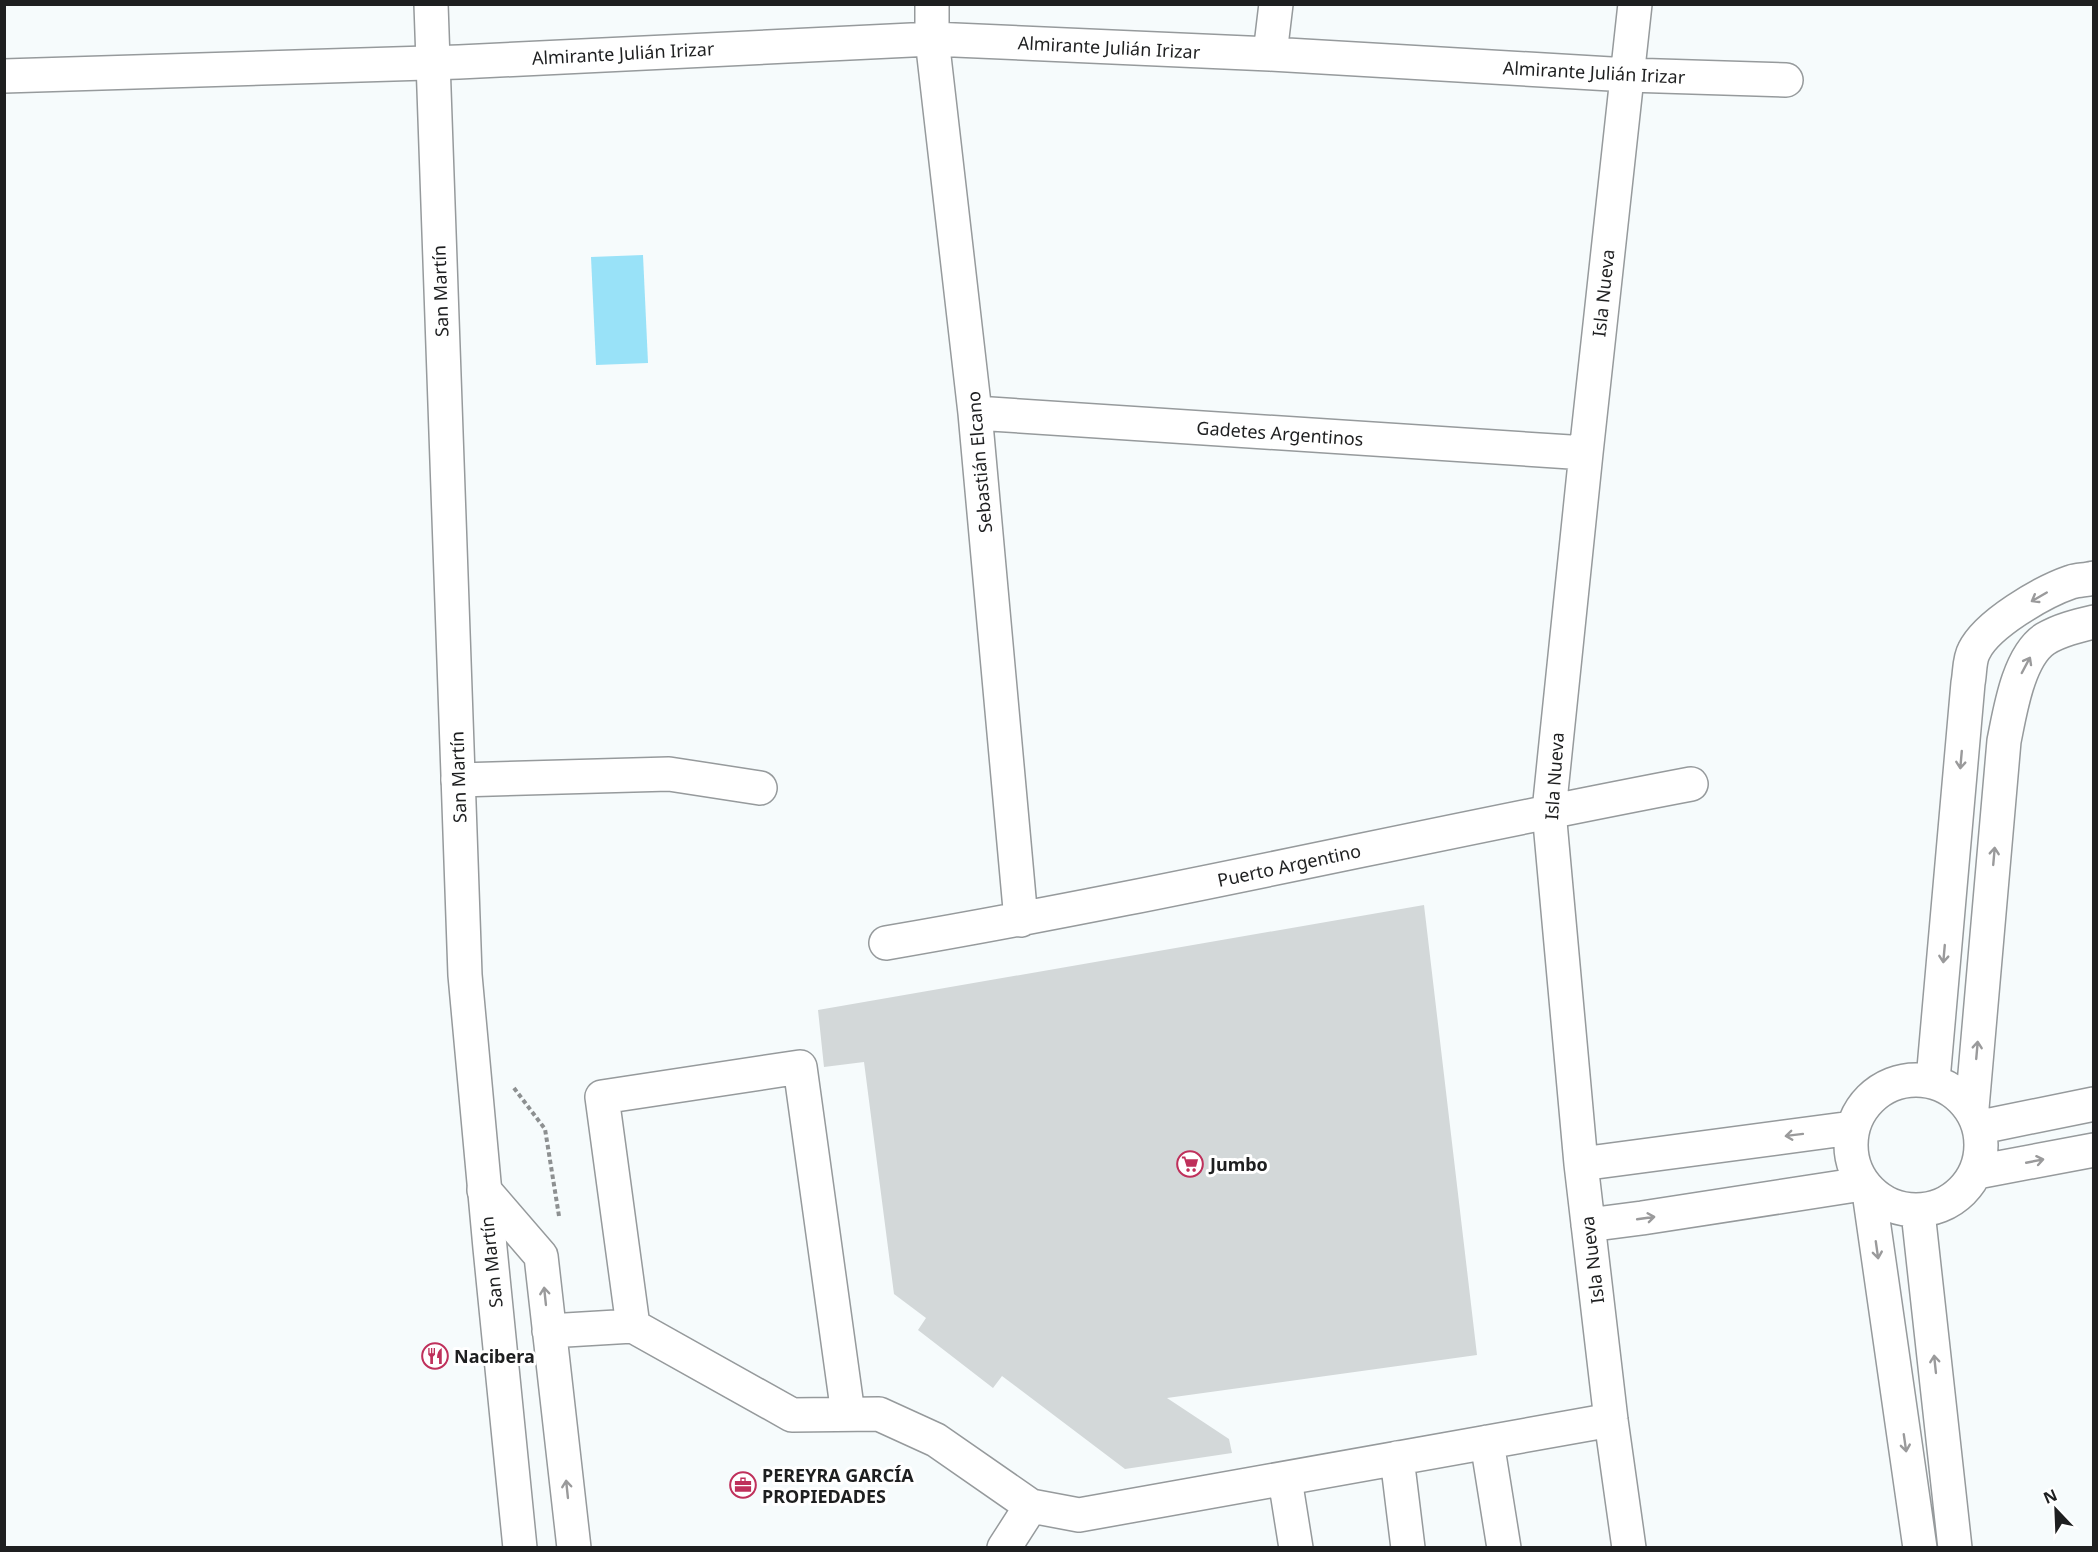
<svg xmlns="http://www.w3.org/2000/svg" width="2098" height="1552" font-family="'Noto Sans',sans-serif">
  <rect width="100%" height="100%" fill="#f6fbfc"/>
  <path fill="#99e2f8" d="M643,255L648,363L596,365L591,257Z"/>
  <path fill="#d3d8d9" d="M1424,905L1477,1355L1167,1398L1229,1439L1232,1453L1125,1469L1002,1376L993,1388L918,1330L926,1318L894,1294L864,1062L824,1067L818,1010Z"/>
  <g fill="none" stroke-linecap="round" stroke-linejoin="round">
    <g stroke="#969a9c" stroke-width="36">
      <path id="minor" d="M932,4V39L975,413L1021,920
        M1270,54L1276,4
        M4,76L459,62L932,39L1270,54L1628,75L1786,80
        M975,413L1586,453
        M458,780L669,774L760,788
        M886,943C1156,897 1422,835 1691,784
        M1851 1145a65 65 0 1 1 130 0a65 65 0 1 1-130 0Z
        M1933,1080L1968,683C1970,674 1969,660 1974,651C1987,624 2042,592 2071,582C2078,580 2086,580 2094,578
        M1972,1108L2004,741C2010,712 2018,657 2045,639C2060,630 2077,626 2094,622
        M1981,1127L2094,1104
        M1581,1164L1852,1128
        M1977,1172L2094,1150
        M484,1190L541,1256L574,1548
        M1869,1192L1920,1548
        M1918,1212L1955,1548
        M1588,1225L1642,1218L1862,1184
        M549,1331L633,1326
        M848,1414L800,1067L602,1097L633,1326L792,1415L879,1414L936,1440L1031,1506L1079,1515L1611,1420
        M1487,1442L1504,1548
        M1397,1458L1408,1548
        M1285,1479L1296,1548
        M1004,1548L1031,1506
        M1629,1548L1611,1420L1581,1164L1549,811L1586,453L1635,4"/>
    </g>
    <g stroke="#969a9c" stroke-width="36">
      <path id="major" d="M431,4L465,975L490,1248L520,1548"/>
    </g>
    <path stroke="#8d9091" stroke-width="4" stroke-dasharray="4.5 3" stroke-linecap="butt" d="M514,1088L545,1129L559,1216"/>
    <use href="#minor" stroke="#fff" stroke-width="33"/>
    <use href="#major" stroke="#fff" stroke-width="33"/>
  </g>
  <defs><path id="oneway-shaft" d="M-6 0H5M1.5-3L5.5 0L1.5 3" fill="none" stroke-width="1.6" stroke-linecap="round" stroke-linejoin="round" transform="scale(1.5)"/></defs>
  <g stroke="#9a9a9b">
    <use href="#oneway-shaft" transform="translate(2039 597) rotate(150)"/>
    <use href="#oneway-shaft" transform="translate(2026 665) rotate(-62)"/>
    <use href="#oneway-shaft" transform="translate(1961 760) rotate(95)"/>
    <use href="#oneway-shaft" transform="translate(1994 856) rotate(-85)"/>
    <use href="#oneway-shaft" transform="translate(1944 954) rotate(95)"/>
    <use href="#oneway-shaft" transform="translate(1977 1050) rotate(-85)"/>
    <use href="#oneway-shaft" transform="translate(1794 1135) rotate(173)"/>
    <use href="#oneway-shaft" transform="translate(2035 1161) rotate(-11)"/>
    <use href="#oneway-shaft" transform="translate(1646 1218) rotate(-8)"/>
    <use href="#oneway-shaft" transform="translate(1877 1250) rotate(82)"/>
    <use href="#oneway-shaft" transform="translate(545 1296) rotate(-96)"/>
    <use href="#oneway-shaft" transform="translate(1935 1364) rotate(-96)"/>
    <use href="#oneway-shaft" transform="translate(1905 1443) rotate(82)"/>
    <use href="#oneway-shaft" transform="translate(567 1489) rotate(-96)"/>
  </g>
  <defs>
    <g id="supermarket-ring" transform="scale(1.35)"><circle r="9.5" fill="#fff" stroke="#bf305b" stroke-width="1.5"/><path d="M-6-5.5h2.5l.6 2H6L4.5 2H-2.5L-4.4-4H-6ZM-1.5 3.2a1.3 1.3 0 1 0 .1 0ZM3 3.2a1.3 1.3 0 1 0 .1 0Z" fill="#bf305b"/></g>
    <g id="restaurant-ring" transform="scale(1.35)"><circle r="9.5" fill="#fff" stroke="#bf305b" stroke-width="1.5"/><path d="M-5-6h1v4h1v-4h1v4h1v-4h1v5L-1.5 .5V6h-2V.5L-5-1ZM5-6V6H3V1.5H1.5Q1.5-4 5-6Z" fill="#bf305b"/></g>
    <g id="office-ring" transform="scale(1.35)"><circle r="9.5" fill="#fff" stroke="#bf305b" stroke-width="1.5"/><path d="M-6-3h4V-5.5h4V-3h4V5H-6ZM-1-4.5V-3h2v-1.5ZM-6 0V1H6V0Z" fill="#bf305b"/></g>
  </defs>
  <g fill-rule="evenodd">
    <use href="#supermarket-ring" x="1190" y="1164"/>
    <use href="#restaurant-ring" x="435" y="1356"/>
    <use href="#office-ring" x="743" y="1485"/>
  </g>
  <g text-anchor="middle" dominant-baseline="central" stroke-width="6" stroke-linejoin="round" paint-order="stroke">
    <g font-size="18" fill="#1e1f20" stroke="#fff">
      <text transform="translate(1109 47) rotate(3)">Almirante Julián Irizar</text>
      <text transform="translate(623 53) rotate(-3)">Almirante Julián Irizar</text>
      <text transform="translate(1594 72) rotate(3)">Almirante Julián Irizar</text>
      <text transform="translate(440 291) rotate(-92)">San Martín</text>
      <text transform="translate(1603 293) rotate(-84)">Isla Nueva</text>
      <text transform="translate(1280 433) rotate(4)">Gadetes Argentinos</text>
      <text transform="translate(979 462) rotate(-95)">Sebastián Elcano</text>
      <text transform="translate(1554 776) rotate(-86)">Isla Nueva</text>
      <text transform="translate(458 777) rotate(-92)">San Martín</text>
      <text transform="translate(1289 865) rotate(-12)">Puerto Argentino</text>
      <text transform="translate(1592 1260) rotate(-97)">Isla Nueva</text>
      <text transform="translate(491 1262) rotate(-96)">San Martín</text>
    </g>
    <g font-size="18" font-weight="bold" fill="#1e1f20" stroke="#fff" text-anchor="start">
      <text x="1210" y="1164">Jumbo</text>
      <text x="454" y="1356">Nacibera</text>
      <text x="762" y="1475">PEREYRA GARCÍA<tspan x="762" dy="21">PROPIEDADES</tspan></text>
    </g>
  </g>
  <rect width="2098" height="1552" fill="none" stroke="#1e1f20" stroke-width="12"/>
  <g transform="translate(2056 1510) rotate(337)" stroke="#ffffff" stroke-width="4.5" paint-order="stroke">
  <path d="M0-4.5L10 22L0 15L-10 22Z" fill="#1e1f20"/>
  <text y="-9" font-size="16" font-weight="bold" text-anchor="middle" fill="#1e1f20">N</text>
  </g>
</svg>
